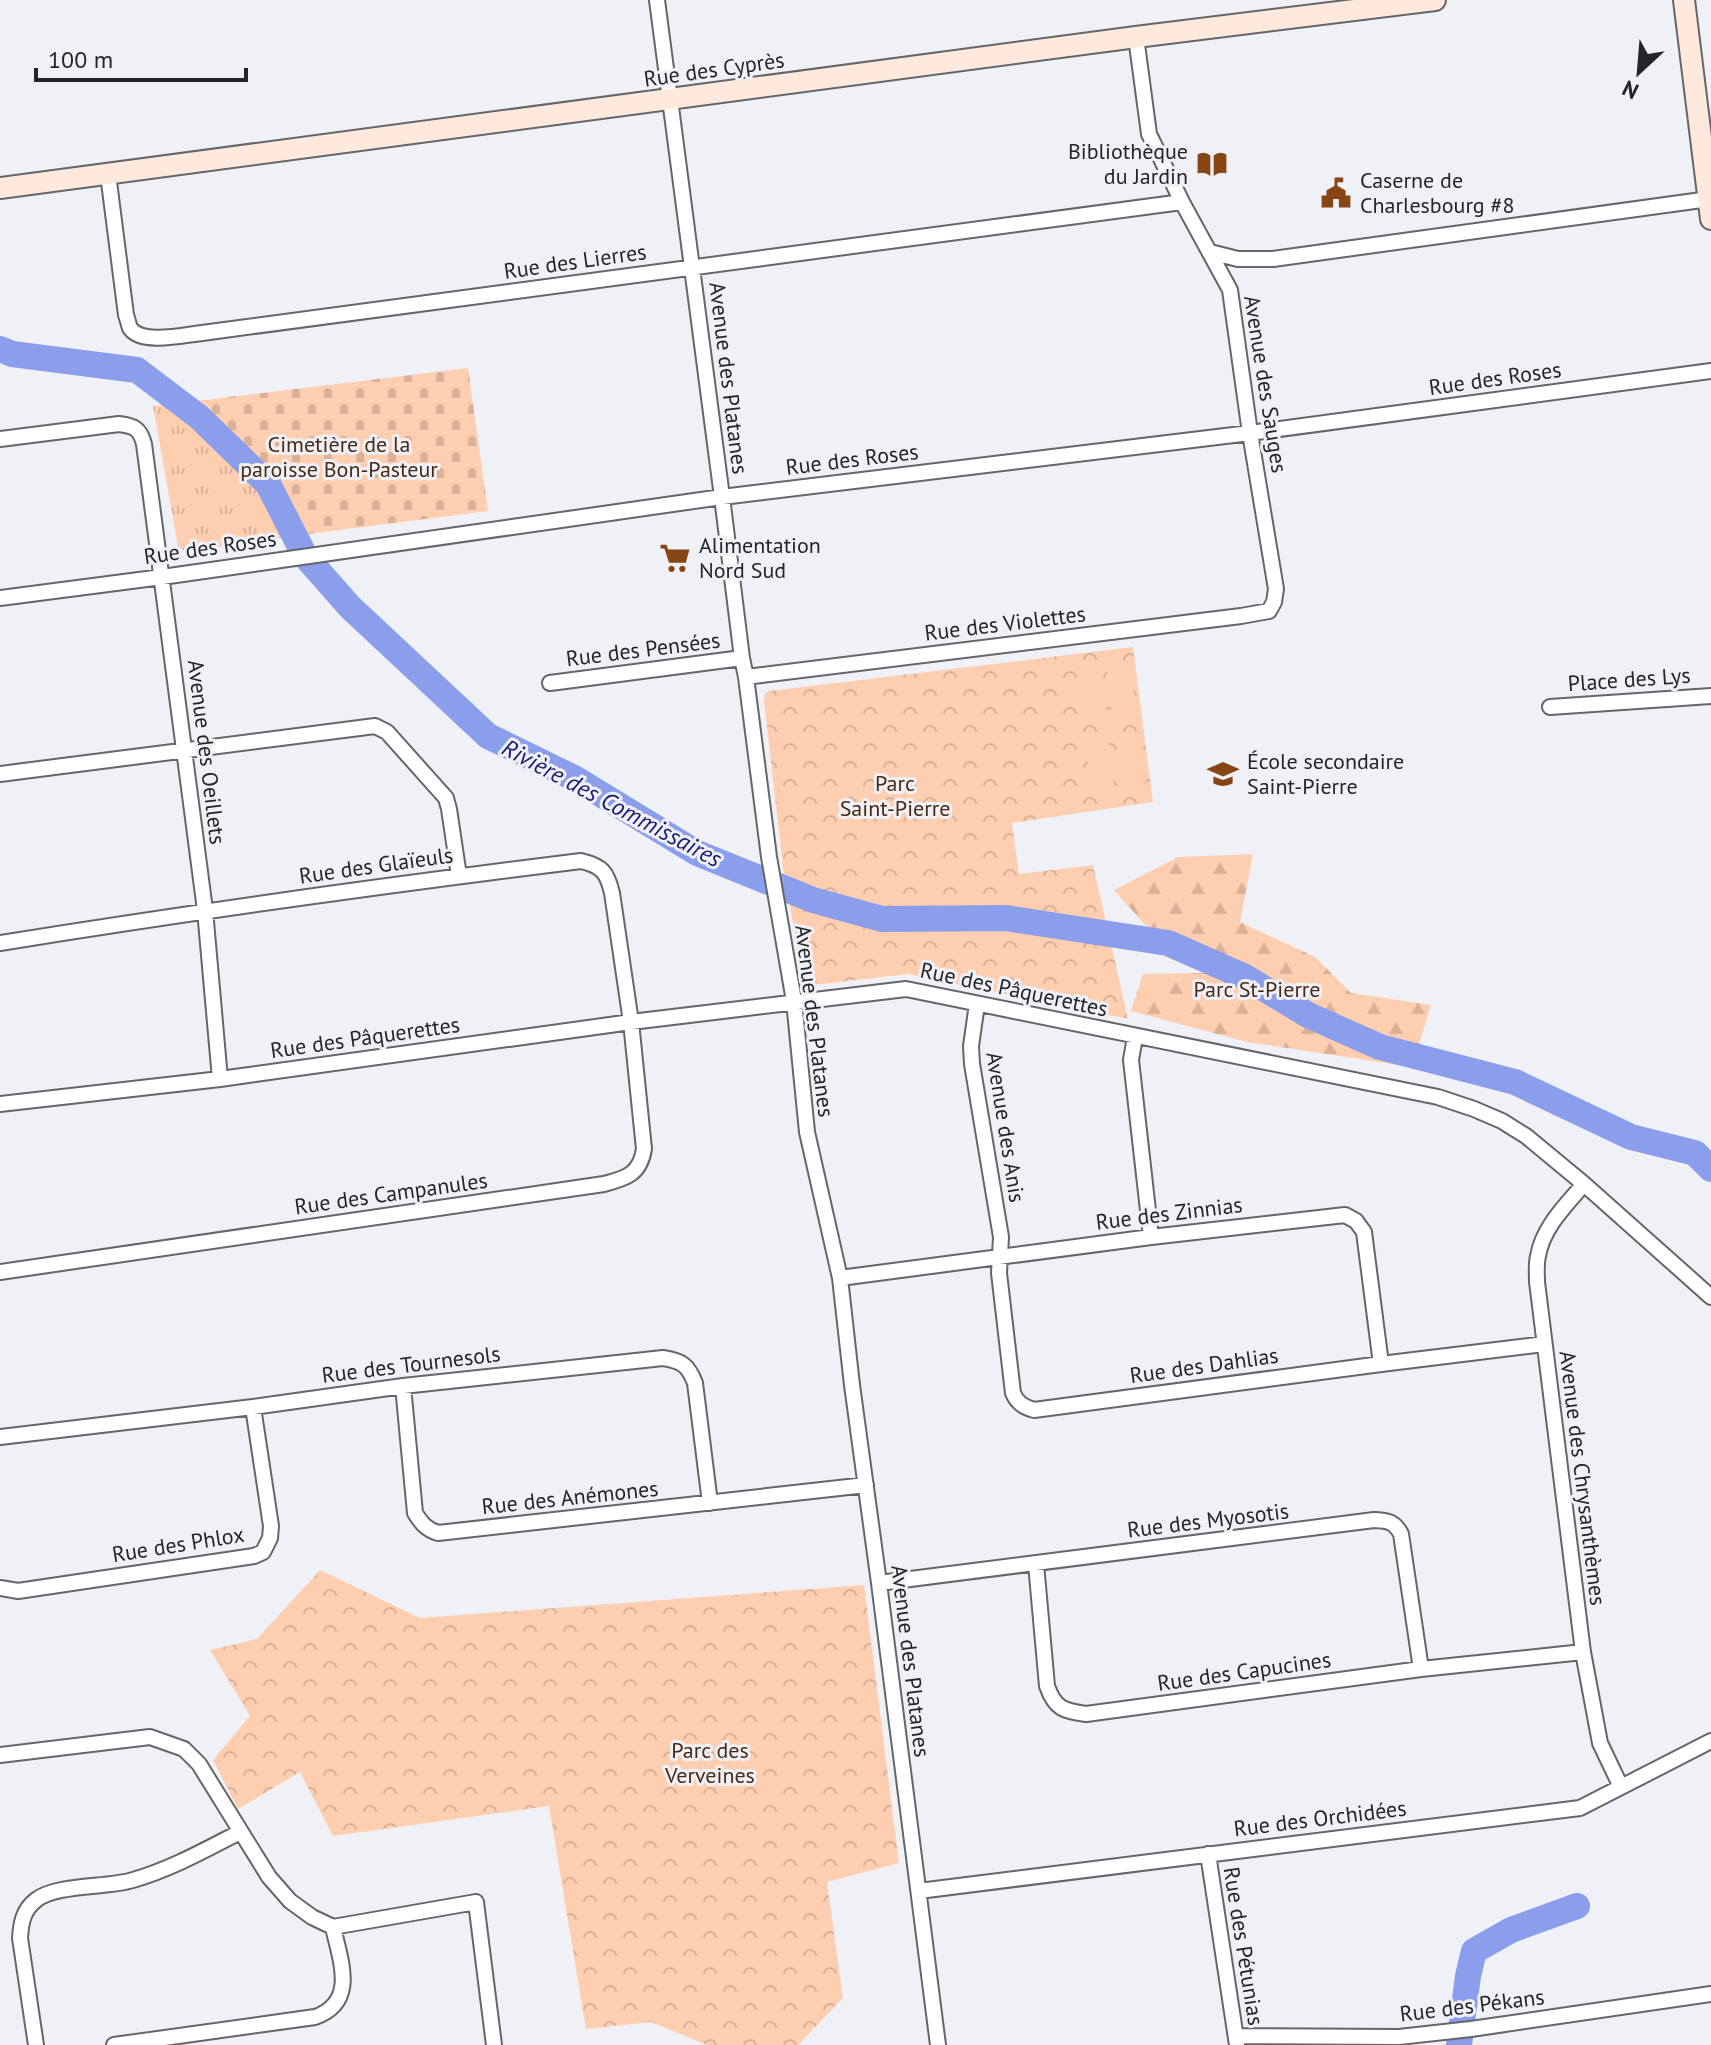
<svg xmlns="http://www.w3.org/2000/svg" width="1711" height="2045" font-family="'PT Sans',sans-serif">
  <defs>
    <pattern id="grass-tufts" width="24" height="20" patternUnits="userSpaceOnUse" patternTransform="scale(2)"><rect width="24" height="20" fill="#feceb1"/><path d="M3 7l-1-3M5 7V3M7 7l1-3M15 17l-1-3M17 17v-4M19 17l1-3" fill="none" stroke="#dab198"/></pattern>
    <pattern id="forest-firs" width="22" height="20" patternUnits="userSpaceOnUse" patternTransform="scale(2)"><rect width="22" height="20" fill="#feceb1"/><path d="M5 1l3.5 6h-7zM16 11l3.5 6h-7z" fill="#dab198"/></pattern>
    <pattern id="cemetery-stones" width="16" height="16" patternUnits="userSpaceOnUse" patternTransform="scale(2)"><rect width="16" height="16" fill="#feceb1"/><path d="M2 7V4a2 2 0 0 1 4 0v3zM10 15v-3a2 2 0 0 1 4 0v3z" fill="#dab198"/></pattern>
    <pattern id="park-crowns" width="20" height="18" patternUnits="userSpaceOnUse" patternTransform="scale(2)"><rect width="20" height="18" fill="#feceb1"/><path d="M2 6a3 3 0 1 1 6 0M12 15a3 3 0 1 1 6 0" fill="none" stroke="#dab198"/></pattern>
  </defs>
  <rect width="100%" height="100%" fill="#eff1f6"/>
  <path fill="url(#grass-tufts)" d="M181,403L199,417L268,484L293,536L186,552L178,546L153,406Z"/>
  <path fill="url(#forest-firs)" d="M1253,854L1240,922L1315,957L1351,993L1431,1005L1412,1067L1247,1042L1131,1011L1143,974L1204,973L1165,947L1114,890L1178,857Z"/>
  <path fill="url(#cemetery-stones)" d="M468,368L488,511L293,536L268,484L199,417L181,403Z"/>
  <path fill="url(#park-crowns)" d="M1133,647L1153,802L1012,823L1019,874L1093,865L1128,1019L908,974L805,986L784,875L764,701L765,694L769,691Z
    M320,1570L420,1618L864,1585L899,1863L827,1882L843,1998L798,2045H707L651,2022L586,2029L549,1806L333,1836L300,1772L238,1809L213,1760L250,1716L210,1650L257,1639Z"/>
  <path fill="#feceb1" d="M1130,661L1136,712L1112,715L1106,664Z
    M1101,665L1107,716L1083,718L1077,668Z
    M1140,738L1146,789L1122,792L1116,741Z
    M1109,743L1115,793L1092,796L1086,746Z"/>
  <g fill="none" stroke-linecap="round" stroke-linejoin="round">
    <path stroke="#8a9eeb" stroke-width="26" d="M0,349L12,354L137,370L199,417L268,484L305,556L350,607L488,736L576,779L697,853L813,900L882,919L1005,918L1168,943L1245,977L1308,1015L1380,1047L1515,1082L1631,1137L1695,1153L1711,1169
      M1459,2045L1468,1976L1474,1951L1511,1930L1577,1906"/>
    <g stroke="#64666a" stroke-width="18">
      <path id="street" d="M657,0L722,497L742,658L746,677L769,857L794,1001L807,1132L840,1278L852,1385L879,1583L938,2045
        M108,174L126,315C127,317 129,326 130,328C141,345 184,335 202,333L1182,202
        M1210,252L1238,259H1273L1709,199
        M0,439L119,424C135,426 140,429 144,444L205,910L220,1079
        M0,598L162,577L722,497L1250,433L1711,371
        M746,677L1241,616L1269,611L1274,602L1276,589L1250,433L1230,290L1182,202L1149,134L1136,37
        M550,683L742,658
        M1550,707L1711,696
        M0,774L375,726L387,732L446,798L449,809L459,876
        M0,943C193,912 387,885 581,861C602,866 607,872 612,893L631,1022L644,1149C640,1174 627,1178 604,1184L0,1272
        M977,1004L971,1046L972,1064L1001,1237L999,1273L1013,1393C1017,1403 1024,1407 1034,1410L1381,1364L1544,1344
        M1135,1037L1131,1060L1151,1237
        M0,1104L220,1079L631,1022L906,989L1438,1097L1474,1109L1502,1121L1526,1136L1584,1184L1711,1297
        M1584,1184C1566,1205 1543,1227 1538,1256C1536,1264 1537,1274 1537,1282L1583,1652L1600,1743L1621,1787
        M840,1278L1151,1237L1345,1215L1356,1221L1364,1232L1381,1364
        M403,1386L415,1513C422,1524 426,1529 438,1533L866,1485
        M0,1437L253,1407L403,1386L663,1358C682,1361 688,1365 695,1383L710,1503
        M1036,1564L1047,1686C1055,1709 1064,1711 1086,1714L1421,1669L1583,1652
        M879,1583L1374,1520C1388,1521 1394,1521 1401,1534L1421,1669
        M0,1588L18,1591L254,1556L263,1552L270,1538L271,1526L253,1407
        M0,1755L150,1737L184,1749L199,1764L269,1877L290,1901L312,1917L333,1927L476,1902L494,2045
        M1208,1854L1237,2045
        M919,1891L1580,1808L1711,1741
        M1236,2036L1399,2037L1471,2029L1711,1994
        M36,2045L20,1938C21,1923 23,1910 36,1900C56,1884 107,1888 133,1880C171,1869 205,1850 240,1832
        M114,2045L315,2017C358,2002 340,1960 333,1927"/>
    </g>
    <g stroke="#64666a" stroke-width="24">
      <path id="secondary" d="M1684,0L1711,219
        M0,188L1136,37L1435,0"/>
    </g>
    <use href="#street" stroke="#fff" stroke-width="14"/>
    <use href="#secondary" stroke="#fee9dc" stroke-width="20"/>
  </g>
  <defs>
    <g id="library-bare" transform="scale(2.4)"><path d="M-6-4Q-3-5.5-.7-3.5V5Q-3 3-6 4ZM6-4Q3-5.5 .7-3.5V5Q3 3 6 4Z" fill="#874514" stroke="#eff1f6" stroke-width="2.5" paint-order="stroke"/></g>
    <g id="civic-bare" transform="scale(2.4)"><path d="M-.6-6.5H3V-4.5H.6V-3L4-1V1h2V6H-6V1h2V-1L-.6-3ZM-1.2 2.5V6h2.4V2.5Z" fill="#874514" stroke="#eff1f6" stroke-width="2.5" paint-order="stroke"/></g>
    <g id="supermarket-bare" transform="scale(2.4)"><path d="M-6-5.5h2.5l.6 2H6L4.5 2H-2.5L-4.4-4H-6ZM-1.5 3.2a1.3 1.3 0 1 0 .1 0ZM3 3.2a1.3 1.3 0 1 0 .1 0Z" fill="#874514" stroke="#eff1f6" stroke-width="2.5" paint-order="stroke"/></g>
    <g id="school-bare" transform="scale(2.4)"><path d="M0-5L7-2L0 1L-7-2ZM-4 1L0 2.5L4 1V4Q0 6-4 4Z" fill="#874514" stroke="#eff1f6" stroke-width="2.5" paint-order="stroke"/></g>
  </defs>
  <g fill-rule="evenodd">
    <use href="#library-bare" x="1212" y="164"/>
    <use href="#civic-bare" x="1336" y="193"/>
    <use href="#supermarket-bare" x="675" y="558"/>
    <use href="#school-bare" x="1223" y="774"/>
  </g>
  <g text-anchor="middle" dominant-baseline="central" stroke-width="6" stroke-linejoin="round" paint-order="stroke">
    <g font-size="22" fill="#242527" stroke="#eff1f6">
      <text transform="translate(714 69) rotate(-8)">Rue des Cyprès</text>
      <text transform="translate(575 261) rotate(-8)">Rue des Lierres</text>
      <text transform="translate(729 378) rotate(83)">Avenue des Platanes</text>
      <text transform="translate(1495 378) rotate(-8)">Rue des Roses</text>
      <text transform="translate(1266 384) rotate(81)">Avenue des Sauges</text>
      <text transform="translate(852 459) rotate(-7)">Rue des Roses</text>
      <text transform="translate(210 547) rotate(-8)">Rue des Roses</text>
      <text transform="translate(1005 623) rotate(-7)">Rue des Violettes</text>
      <text transform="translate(643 649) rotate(-7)">Rue des Pensées</text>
      <text transform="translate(1629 679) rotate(-4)">Place des Lys</text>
      <text transform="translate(207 752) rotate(83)">Avenue des Oeillets</text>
      <text transform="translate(376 865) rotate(-8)">Rue des Glaïeuls</text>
      <text transform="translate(1014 989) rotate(12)">Rue des Pâquerettes</text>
      <text transform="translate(815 1021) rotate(83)">Avenue des Platanes</text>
      <text transform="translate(365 1037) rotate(-8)">Rue des Pâquerettes</text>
      <text transform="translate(1006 1127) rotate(81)">Avenue des Anis</text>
      <text transform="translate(391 1193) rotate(-8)">Rue des Campanules</text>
      <text transform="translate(1169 1213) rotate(-7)">Rue des Zinnias</text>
      <text transform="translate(411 1364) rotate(-7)">Rue des Tournesols</text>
      <text transform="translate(1204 1365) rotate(-8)">Rue des Dahlias</text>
      <text transform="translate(1583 1478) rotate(83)">Avenue des Chrysanthèmes</text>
      <text transform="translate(570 1497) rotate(-6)">Rue des Anémones</text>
      <text transform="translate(1208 1520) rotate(-7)">Rue des Myosotis</text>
      <text transform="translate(178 1544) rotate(-9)">Rue des Phlox</text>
      <text transform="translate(911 1661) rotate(83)">Avenue des Platanes</text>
      <text transform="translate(1244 1671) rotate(-8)">Rue des Capucines</text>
      <text transform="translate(1320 1818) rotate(-7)">Rue des Orchidées</text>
      <text transform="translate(1244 1946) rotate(81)">Rue des Pétunias</text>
      <text transform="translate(1472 2005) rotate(-7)">Rue des Pékans</text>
    </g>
    <g font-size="22" fill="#242527" stroke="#eff1f6" text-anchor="start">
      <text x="1188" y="151" text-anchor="end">Bibliothèque<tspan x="1188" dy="25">du Jardin</tspan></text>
      <text x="1360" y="180">Caserne de<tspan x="1360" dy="25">Charlesbourg #8</tspan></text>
      <text x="699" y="545">Alimentation<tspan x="699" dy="25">Nord Sud</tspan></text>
      <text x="1247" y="761">École secondaire<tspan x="1247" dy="25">Saint-Pierre</tspan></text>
    </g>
    <g font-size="22" fill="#492914" stroke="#eff1f6">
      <text x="339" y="444">Cimetière de la<tspan x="339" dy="25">paroisse Bon-Pasteur</tspan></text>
      <text x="895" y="783">Parc<tspan x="895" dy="25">Saint-Pierre</tspan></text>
      <text x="1257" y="989">Parc St-Pierre</text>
      <text x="710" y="1750">Parc des<tspan x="710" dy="25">Verveines</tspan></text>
    </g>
    <g font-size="24" font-style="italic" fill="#191b74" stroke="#eff1f6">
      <text transform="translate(612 803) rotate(28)">Rivière des Commissaires</text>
    </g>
  </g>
  <g transform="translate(1639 72) rotate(206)" stroke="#eff1f6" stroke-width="6" paint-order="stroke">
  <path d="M0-6L14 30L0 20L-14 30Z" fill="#242527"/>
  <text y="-12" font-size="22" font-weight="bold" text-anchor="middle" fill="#242527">N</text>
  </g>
  <path d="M36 68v12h210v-12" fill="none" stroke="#242527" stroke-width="4"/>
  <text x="48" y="68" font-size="24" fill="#242527" stroke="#eff1f6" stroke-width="6" paint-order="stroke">100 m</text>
</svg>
